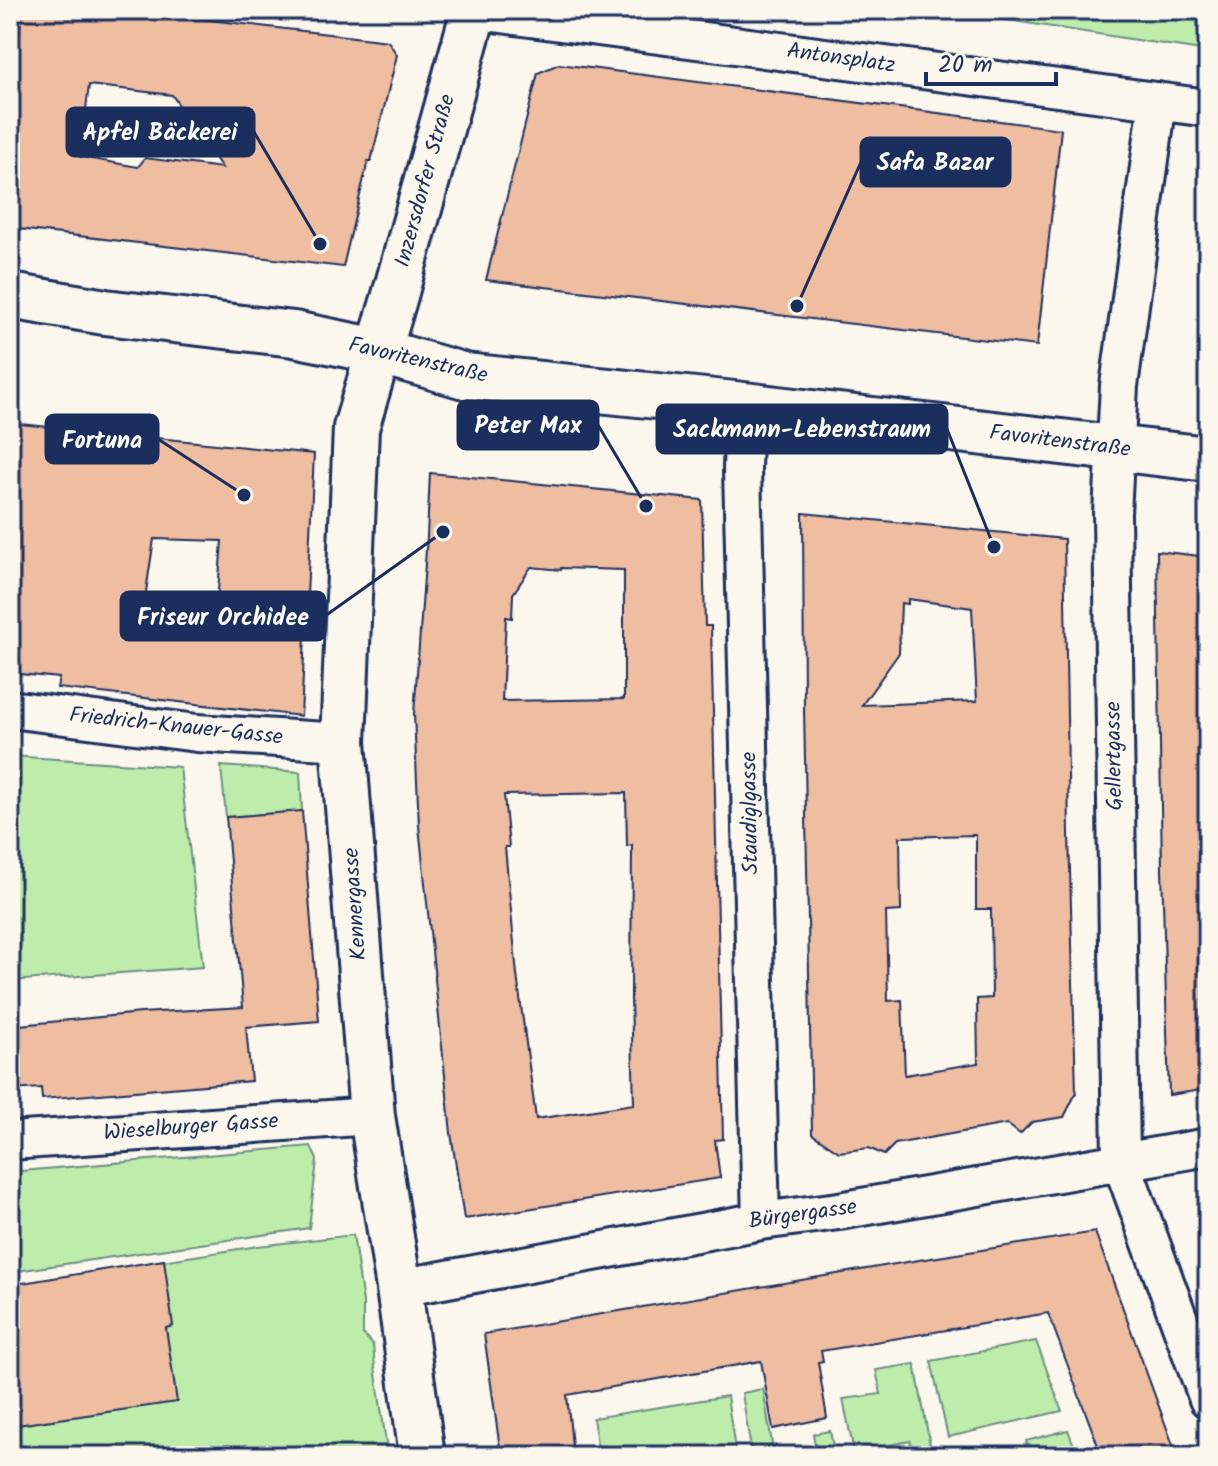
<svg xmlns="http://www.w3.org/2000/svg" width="1218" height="1466" font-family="Kalam,sans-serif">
  <rect width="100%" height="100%" fill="#fbf7ec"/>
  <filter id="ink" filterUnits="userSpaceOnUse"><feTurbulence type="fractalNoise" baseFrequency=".0125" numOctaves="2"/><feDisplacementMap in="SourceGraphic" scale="16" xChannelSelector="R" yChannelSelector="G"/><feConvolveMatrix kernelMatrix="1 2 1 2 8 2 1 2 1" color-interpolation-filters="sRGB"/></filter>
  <g filter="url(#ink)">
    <path fill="#beedab" stroke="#6c8e84" stroke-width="2" d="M943,10H1208V51Z
      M10,756L180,767L203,967L10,981Z
      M221,766L300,772L302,811L226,817Z
      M311,1146L317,1160L309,1228L10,1272V1172Z
      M353,1235L363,1302V1334L373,1345L375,1367L388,1456H10V1285L258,1246Z
      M1036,1341L1062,1411L948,1437L931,1361Z
      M915,1364L932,1456H914L910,1441L854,1452L843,1399L881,1394L876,1370Z
      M763,1389L774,1456H752L742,1393Z
      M727,1396L736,1456H599L593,1418Z
      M1068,1430L1078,1456H1029L1026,1441Z
      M830,1431L835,1456H817L813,1434Z"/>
    <path fill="#efbda0" stroke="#1b2f5e" stroke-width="2" fill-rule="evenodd" d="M22,10H124L388,41L397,55L371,161H368L343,267L10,228V118ZM89,85L172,95L222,168L145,158L138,167L80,157Z
      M559,64L1061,129L1037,346L486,280L538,73Z
      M10,423L314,454L301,716L57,688L59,678L10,673ZM154,539L222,541L215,628L142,618Z
      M430,473L702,500L705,626H711L723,1139L715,1140L720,1178L464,1219L451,1133L419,826L414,714L427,536ZM531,567L561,570V568L624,570V699L502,701L506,617L512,618L513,594ZM626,793L627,846L632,845L631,998L634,1104L536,1119L517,975L505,847H509L504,795Z
      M803,513L1064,539L1069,833L1076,1093L1064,1117L1032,1122L1020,1134L1007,1124L895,1144L884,1155L869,1148L839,1152L812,1134L804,708ZM908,599L972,608L977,701L862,705L899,653L901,603L908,604ZM976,835V909H991L992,998L977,999L978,1063L905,1075L902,1000L888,1001L886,912L901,911L900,837Z
      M1157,551L1208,557V1089L1169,1095L1162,870Z
      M302,811L319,1021L246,1027L251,1081L42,1099L41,1088L10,1090V1026L141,1013L243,1007L226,817Z
      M1095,1232L1177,1456H1102L1048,1313L821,1351L823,1361L818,1362L827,1418L773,1429L761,1361L567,1395L573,1456H501L484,1334L919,1260Z
      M164,1260L173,1326L166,1328L177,1402L10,1426V1285Z"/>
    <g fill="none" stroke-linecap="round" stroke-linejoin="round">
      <g stroke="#1b2f5e" stroke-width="42">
        <path id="street" d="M471,10L1208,108
          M1158,101L1119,386L1112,513L1121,1161L1208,1399
          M744,405L742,469L761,1221
          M10,709L197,733L343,742
          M10,1141L372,1116
          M399,1288L761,1221L839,1211L1208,1147"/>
      </g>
      <g stroke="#1b2f5e" stroke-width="50">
        <path id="secondary" d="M10,296L105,312L294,334L378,351L465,376L744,405L1208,459
          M422,1456L399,1288L372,1116L343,742L356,428L394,299L474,10"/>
      </g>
      <use href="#street" stroke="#fbf7ec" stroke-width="36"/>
      <use href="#secondary" stroke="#fbf7ec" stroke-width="44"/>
    </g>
  </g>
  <g text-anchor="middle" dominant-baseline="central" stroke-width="6" stroke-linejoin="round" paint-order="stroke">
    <g font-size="22" fill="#1b2f5e" stroke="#fbf7ec">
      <text transform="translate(841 59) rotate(8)">Antonsplatz</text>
      <text transform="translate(426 181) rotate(-75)">Inzersdorfer Straße</text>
      <text transform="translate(418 361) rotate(13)">Favoritenstraße</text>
      <text transform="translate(1060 442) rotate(7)">Favoritenstraße</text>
      <text transform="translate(176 727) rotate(6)">Friedrich-Knauer-Gasse</text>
      <text transform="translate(1115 756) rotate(-91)">Gellertgasse</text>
      <text transform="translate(751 813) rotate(-91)">Staudiglgasse</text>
      <text transform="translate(356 904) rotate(-94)">Kennergasse</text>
      <text transform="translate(191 1128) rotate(-4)">Wieselburger Gasse</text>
      <text transform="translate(803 1215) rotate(-8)">Bürgergasse</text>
    </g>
  </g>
  <path fill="none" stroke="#1b2f5e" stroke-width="3" d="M320 244L254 132M797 306L861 162M646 506L598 425M994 547L947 429M244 495L158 439M443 532L325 616"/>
  <g fill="#1b2f5e" stroke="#fbf7ec" stroke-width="3">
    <circle cx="320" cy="244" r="8"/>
    <circle cx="797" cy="306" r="8"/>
    <circle cx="646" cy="506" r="8"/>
    <circle cx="994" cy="547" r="8"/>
    <circle cx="244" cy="495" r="8"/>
    <circle cx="443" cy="532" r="8"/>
  </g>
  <g fill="#1b2f5e" stroke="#1b2f5e" stroke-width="3">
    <rect x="67" y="108" width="187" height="48" rx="8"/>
    <rect x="861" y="138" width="149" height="48" rx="8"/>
    <rect x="458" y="401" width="140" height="48" rx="8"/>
    <rect x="657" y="405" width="290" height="48" rx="8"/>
    <rect x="46" y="415" width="112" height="48" rx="8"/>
    <rect x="121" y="592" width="204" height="48" rx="8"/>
  </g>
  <g font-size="24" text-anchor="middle" font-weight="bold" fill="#fff">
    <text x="160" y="140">Apfel Bäckerei</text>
    <text x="935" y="170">Safa Bazar</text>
    <text x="528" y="433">Peter Max</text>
    <text x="802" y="437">Sackmann-Lebenstraum</text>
    <text x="102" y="448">Fortuna</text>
    <text x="223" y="625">Friseur Orchidee</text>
  </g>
  <rect width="1218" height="1466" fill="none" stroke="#fbf7ec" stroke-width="40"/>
  <rect x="20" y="20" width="1178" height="1426" fill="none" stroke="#1b2f5e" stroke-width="3" filter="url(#ink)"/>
  <path d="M926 72v12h130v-12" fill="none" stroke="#1b2f5e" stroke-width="4"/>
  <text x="938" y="72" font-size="24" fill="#1b2f5e" stroke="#fbf7ec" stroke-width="6" paint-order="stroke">20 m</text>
</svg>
